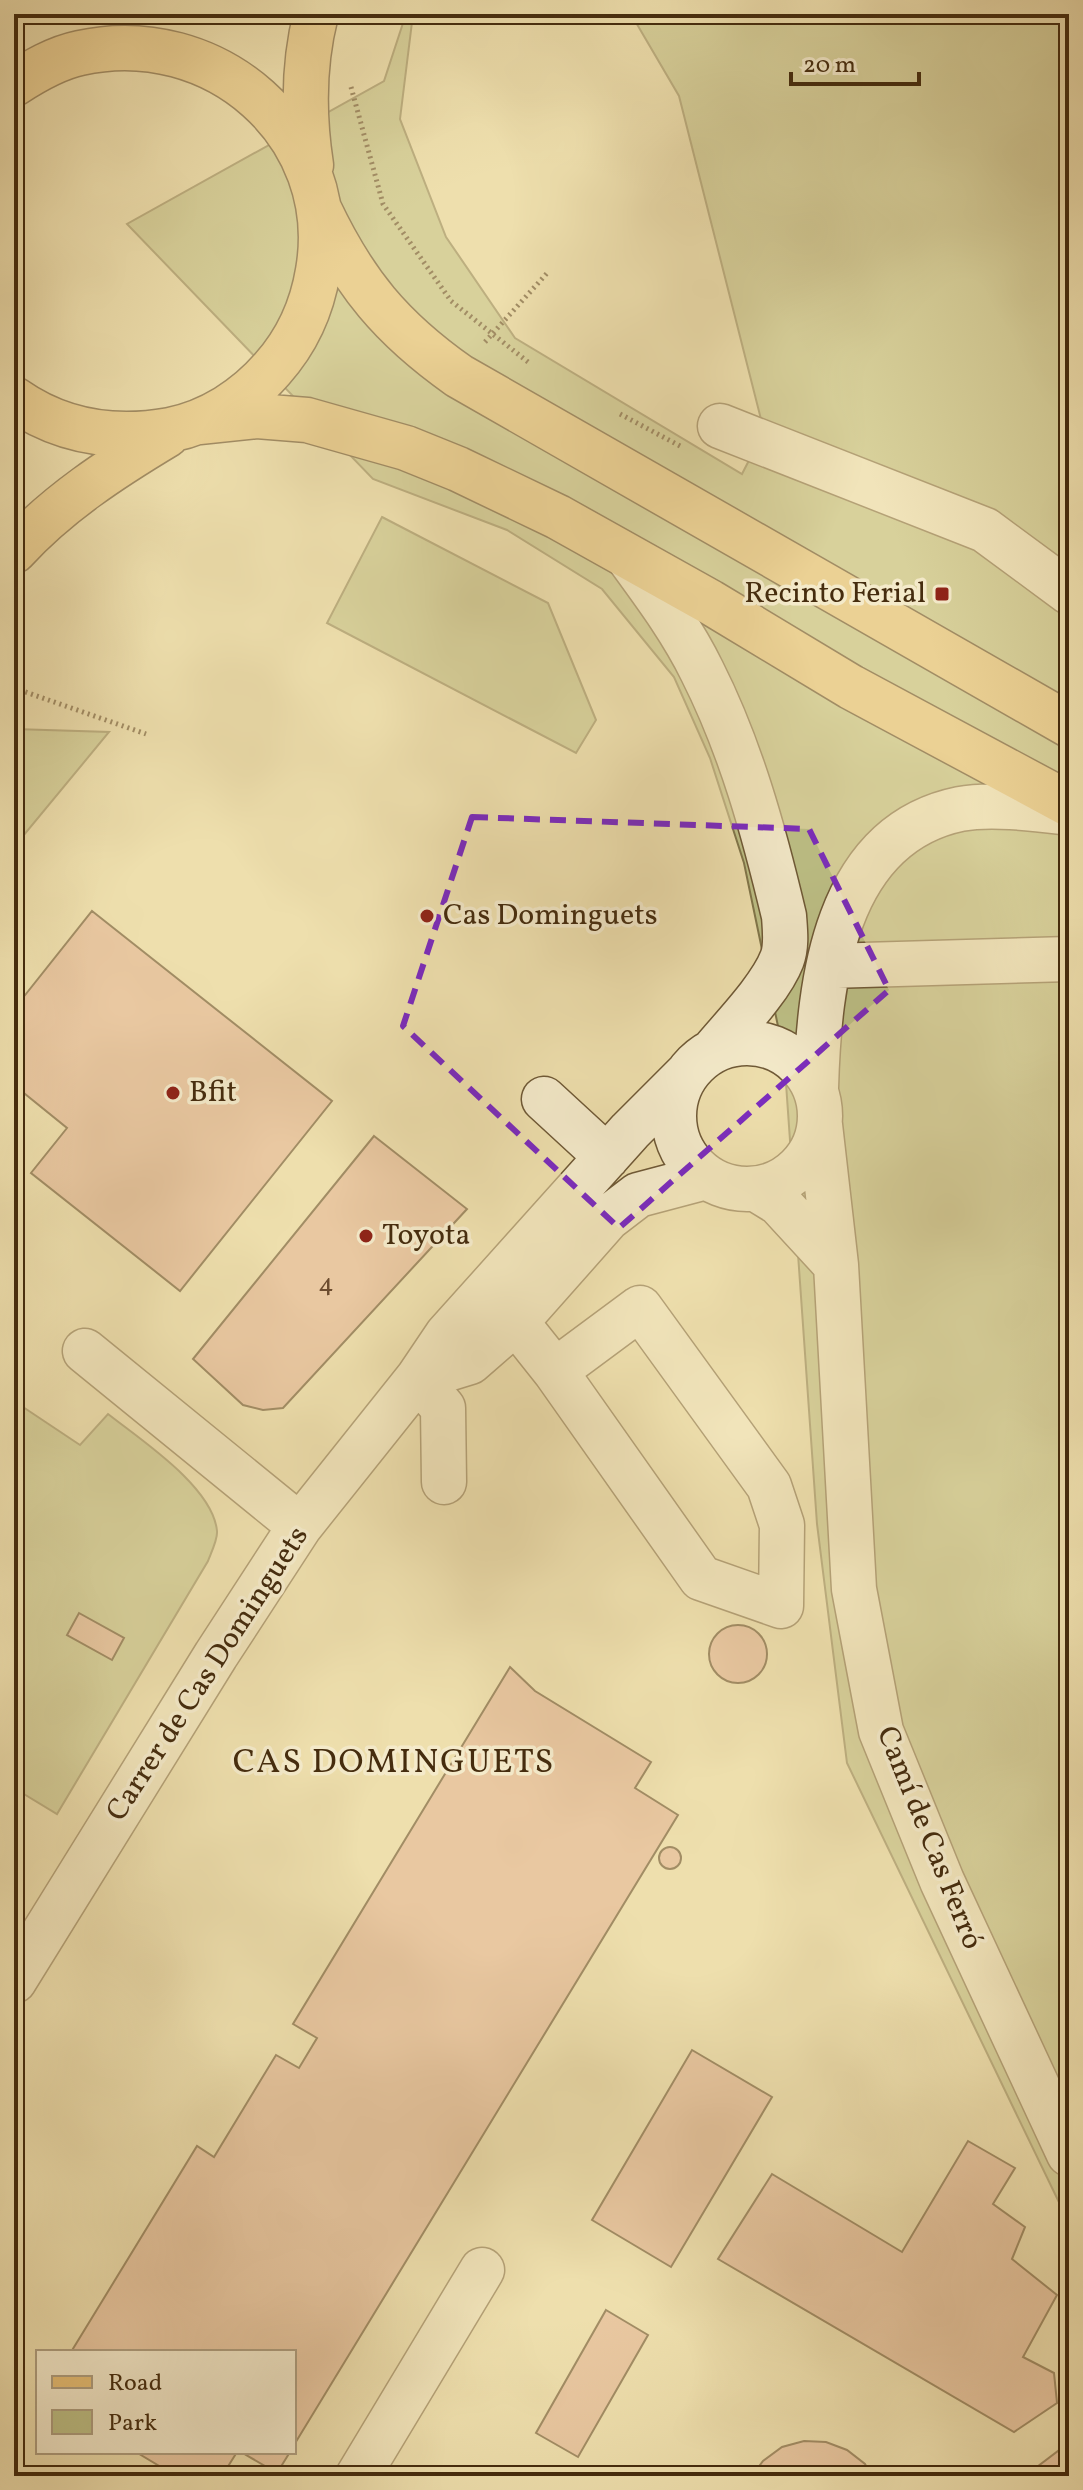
<svg xmlns="http://www.w3.org/2000/svg" width="1083" height="2490" font-family="Vollkorn,serif">
  <rect width="100%" height="100%" fill="#eedfad"/>
  <filter id="stains"><feTurbulence type="fractalNoise" baseFrequency=".0025" numOctaves="4"/><feColorMatrix values="0 0 0 0 .2 0 0 0 0 .09 0 0 0 0 .02 0 0 0 .5 -.17"/></filter>
  <radialGradient id="worn" r=".72"><stop offset=".6" stop-color="#630" stop-opacity="0"/><stop offset="1" stop-color="#630" stop-opacity=".3"/></radialGradient>
  <path fill="#bdc086" stroke="#81764a" stroke-width="2" d="M406,14H413L400,119L446,237L515,338L742,474L764,431L679,96L631,14H1069V2223L847,1763L817,1524L784,1055L744,863L710,758L674,677L602,589L507,530L373,479L127,224L384,81Z
    M382,517L548,603L596,720L576,753L327,623Z
    M14,729L109,732L14,847Z
    M14,1401L80,1445L108,1414C141,1440 213,1487 217,1531C218,1539 211,1553 208,1561L57,1814L14,1788Z"/>
  <path fill="#e2ae93" stroke="#452c0e" stroke-width="2" d="M92,911L332,1101L180,1291L31,1173L67,1128L14,1085V1009Z
    M374,1136L467,1209L283,1408L263,1410L243,1405L193,1359Z
    M79,1613L124,1638L112,1660L67,1635Z
    M709 1654a29 29 0 1 1 58 0a29 29 0 1 1-58 0Z
    M510,1667L535,1691L651,1762L635,1788L678,1815L294,2445V2352H71L197,2146L214,2157L276,2055L299,2068L317,2038L293,2024Z
    M659 1858a11 11 0 1 1 22 0a11 11 0 1 1-22 0Z
    M692,2050L772,2097L671,2267L592,2220Z
    M968,2141L1015,2168L993,2204L1025,2227L1012,2259L1057,2295L1023,2357L1054,2373L1057,2403L1014,2432L718,2259L772,2174L902,2252Z
    M606,2310L648,2335L578,2457L536,2433Z
    M804,2441L826,2442L847,2450L865,2464L871,2476H752L763,2461L782,2447Z
    M1058,2451L1069,2466V2476H1025Z
    M136,2452H237L222,2476H176Z
    M241,2452H290L277,2473Z"/>
  <g fill="none" stroke-linecap="round" stroke-linejoin="round">
    <g stroke="#6f5936" stroke-width="47">
      <path id="minor" d="M720,426L985,530L1069,592
        M628,557C655,594 682,630 702,671C741,748 764,832 784,916C785,930 787,946 782,959C771,988 734,1026 714,1050
        M829,966L1069,959
        M674 1116a73 73 0 1 1 146 0a73 73 0 1 1-146 0Z
        M816,1088C819,983 834,835 960,809C992,803 1036,809 1069,813
        M544,1099L607,1157
        M820,1125L836,1265L854,1589L881,1731L942,1881L1069,2154
        M756,1189L779,1203L836,1265
        M516,1322L555,1371L701,1578L781,1606L782,1525L769,1486L640,1308L555,1371
        M85,1351L300,1526
        M418,1378L470,1362L516,1322L608,1218L638,1195L706,1177
        M418,1378L443,1408L444,1482
        M14,1981L216,1655L300,1526L418,1378L447,1335L630,1131L687,1074
        M358,2476L482,2270"/>
    </g>
    <g stroke="#452c0e" stroke-width="47">
      <path id="major" d="M14,84C34,71 56,58 80,53C213,23 342,132 318,271C312,308 297,341 272,369C246,399 210,422 170,430C114,440 61,432 14,399
        M311,165C303,113 303,65 316,14
        M319,209C354,283 391,328 459,376L1069,725
        M199,422L257,416L307,420L406,448L458,469L558,517L710,602L851,687L1069,804
        M14,551C58,503 112,468 167,435"/>
    </g>
    <path stroke="#452c0e" stroke-width="5" stroke-dasharray="2 4" stroke-linecap="butt" d="M351,87L383,204L451,301L528,362
      M485,342L549,271
      M620,414L682,447
      M14,688L146,734"/>
    <use href="#minor" stroke="#f4eaca" stroke-width="44"/>
    <use href="#major" stroke="#e7c076" stroke-width="44"/>
  </g>
  <path d="M0 0H1083V2490H0ZM472,817L809,829L889,990L619,1228L403,1026Z" fill="#eedfad" fill-opacity=".55" fill-rule="evenodd"/>
  <path fill="none" stroke="#7b2cbf" stroke-width="6" stroke-dasharray="16 10" stroke-linejoin="round" d="M472,817L809,829L889,990L619,1228L403,1026Z"/>
  <g fill="#8f2418" stroke="#f4eaca" stroke-width="3">
    <rect x="934" y="586" width="16" height="16" rx="4"/>
    <circle cx="427" cy="916" r="8"/>
    <circle cx="173" cy="1093" r="8"/>
    <circle cx="366" cy="1236" r="8"/>
  </g>
  <g text-anchor="middle" dominant-baseline="central" stroke-width="7" stroke-linejoin="round" paint-order="stroke">
    <g font-size="26" fill="#6c4c2f">
      <text x="326" y="1284">4</text>
    </g>
    <g font-size="30" fill="#452c0e" stroke="#f4eaca" text-anchor="start">
      <text x="926" y="594" text-anchor="end">Recinto Ferial</text>
      <text x="443" y="916">Cas Dominguets</text>
      <text x="189" y="1093">Bfit</text>
      <text x="382" y="1236">Toyota</text>
    </g>
    <g font-size="30" fill="#452c0e" stroke="#f4eaca">
      <text transform="translate(208 1674) rotate(-57)">Carrer de Cas Dominguets</text>
      <text transform="translate(929 1838) rotate(68)">Camí de Cas Ferró</text>
    </g>
    <g font-size="34" letter-spacing="2" fill="#452c0e" stroke="#f4eaca">
      <text x="394" y="1763">CAS DOMINGUETS</text>
    </g>
  </g>
  <rect width="1083" height="2490" fill="none" stroke="#eedfad" stroke-width="48"/>
  <rect x="16" y="16" width="1051" height="2458" fill="none" stroke="#452c0e" stroke-width="4"/>
  <rect x="24" y="24" width="1035" height="2442" fill="none" stroke="#452c0e" stroke-width="2"/>
  <rect x="36" y="2350" width="260" height="104" fill="#f4eaca" stroke="#ae9e7f" stroke-width="2"/>
  <rect x="52" y="2376" width="40" height="12" fill="#e7c076" stroke="#ae9e7f" stroke-width="2"/>
  <text x="108" y="2390" font-size="24" fill="#452c0e">Road</text>
  <rect x="52" y="2410" width="40" height="24" fill="#bdc086" stroke="#ae9e7f" stroke-width="2"/>
  <text x="108" y="2430" font-size="24" fill="#452c0e">Park</text>
  <path d="M791 72v12h128v-12" fill="none" stroke="#452c0e" stroke-width="4"/>
  <text x="803" y="72" font-size="24" fill="#452c0e" stroke="#f4eaca" stroke-width="6" paint-order="stroke">20 m</text>
  <rect width="100%" height="100%" filter="url(#stains)"/>
  <rect width="100%" height="100%" fill="url(#worn)"/>
</svg>
